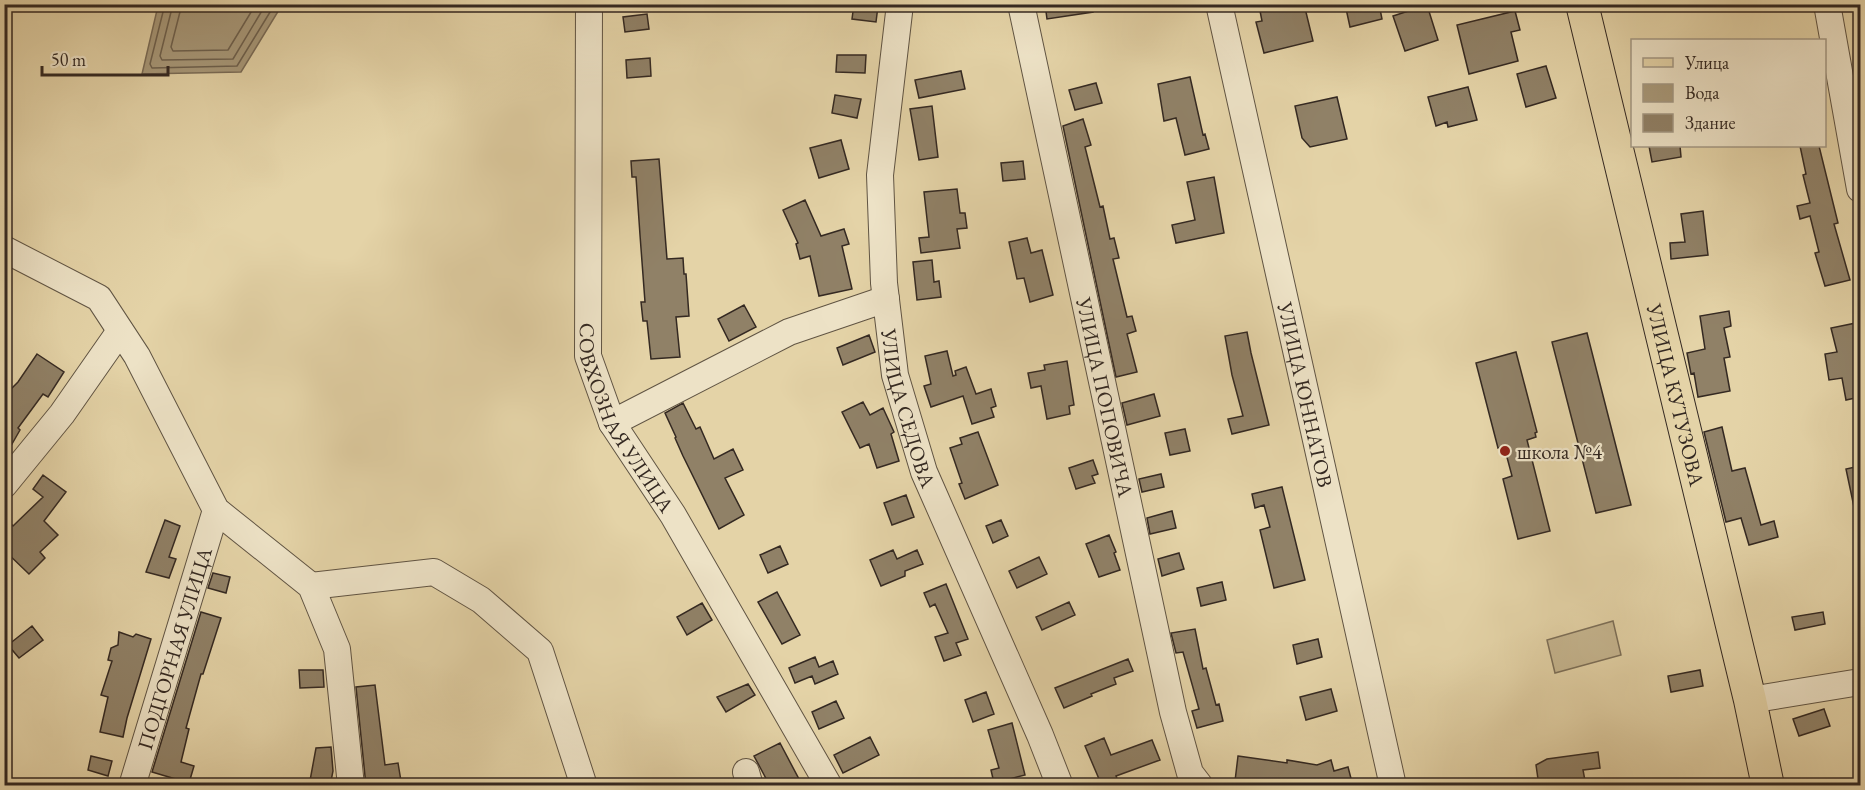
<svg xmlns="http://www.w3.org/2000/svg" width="1865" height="790" font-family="'EB Garamond',serif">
  <rect width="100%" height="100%" fill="#e4d3a7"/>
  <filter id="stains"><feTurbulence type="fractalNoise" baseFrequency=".00333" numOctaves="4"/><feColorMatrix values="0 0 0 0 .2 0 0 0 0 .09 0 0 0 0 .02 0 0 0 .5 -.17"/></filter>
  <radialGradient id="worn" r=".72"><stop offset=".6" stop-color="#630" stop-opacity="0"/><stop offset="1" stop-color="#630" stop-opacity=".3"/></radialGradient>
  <path fill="#c6b690" stroke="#7d7059" stroke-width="1.5" d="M1613,621L1621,655L1555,673L1547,640Z"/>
  <path fill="#a8997a" stroke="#7a6c57" stroke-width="1.5" d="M161,5V4L282,5L241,72L142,74L157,10Z"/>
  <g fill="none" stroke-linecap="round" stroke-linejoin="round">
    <path stroke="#6e614e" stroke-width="1.5" d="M165,4L150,64L152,68L237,66L275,4
      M173,4L160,56L162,60L233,59L266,4
      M182,4L171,47L173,51L228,50L256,4"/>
  </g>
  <path fill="#908167" stroke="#342922" stroke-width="1.5" d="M854,4L878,6L876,22L852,19Z
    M1045,4H1092L1093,12L1047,19Z
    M1267,4H1304L1313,41L1264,53L1256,22L1262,21L1260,11Z
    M1345,4H1379L1382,19L1350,27Z
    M1427,5L1438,40L1405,51L1393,16Z
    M1515,11L1520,30L1511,32L1518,61L1469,74L1457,25Z
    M647,14L649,29L625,32L623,17Z
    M837,55H866L865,73L836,72Z
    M650,58L651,76L627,78L626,60Z
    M1546,66L1556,98L1526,107L1517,74Z
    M961,71L965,89L919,98L915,80Z
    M1190,77L1203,135L1205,134L1209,149L1185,155L1176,118L1164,121L1158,84Z
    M1096,83L1102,103L1075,110L1069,90Z
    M1468,87L1477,120L1448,127L1447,122L1436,126L1428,97Z
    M835,95L861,99L857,118L832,113Z
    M1337,97L1347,139L1310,147L1302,138L1295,106Z
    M932,106L938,157L919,160L910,109Z
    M1083,119L1091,145L1085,147L1100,207L1103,206L1110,239L1114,238L1119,258L1113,259L1127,317L1132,316L1136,331L1127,334L1137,372L1116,377L1063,126Z
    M841,140L849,169L819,178L810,148Z
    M1649,146H1680L1681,157L1652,162Z
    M1800,146H1819L1838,223L1834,224L1850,280L1825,286L1815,253L1819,252L1810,216L1800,219L1797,206L1810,203L1803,175L1806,174Z
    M659,159L667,259L683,258L684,274H686L689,316L676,317L680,357L651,359L647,321H643L641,302H645L640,235L636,177H632L631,161Z
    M1023,161L1025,179L1003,181L1001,163Z
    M1214,177L1224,233L1176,243L1172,225L1195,220L1187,182Z
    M957,189L960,213H965L967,228L957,229L960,248L921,253L919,238L929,237L924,192Z
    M805,200L821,236L844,229L849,244L842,246L852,289L819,296L810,256L800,259L796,244L798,243L783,210Z
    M1703,211L1708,255L1671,259L1670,243L1685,242L1681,214Z
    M1027,238L1031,253L1042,250L1053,295L1030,302L1024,278L1017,279L1009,242Z
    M932,260L934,282L939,281L941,297L917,300L913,262Z
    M744,305L756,327L729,341L718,319Z
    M1729,311L1731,326L1724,328L1730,357L1724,358L1730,391L1698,397L1694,373L1691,374L1687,353L1705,349L1700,316Z
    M1856,323L1860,342V397L1846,400L1842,378L1829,380L1825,354L1837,352L1831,328Z
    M1247,332L1251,353L1269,425L1232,434L1228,419L1243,416L1232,375L1225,336Z
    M1587,333L1631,505L1596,513L1552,342Z
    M869,335L875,352L843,365L837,348Z
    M947,351L953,376L956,375L955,371L966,367L976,394L991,389L996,406L991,408L994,417L972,424L963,396L931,407L924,386L931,384L925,356Z
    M1516,352L1537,432L1535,433L1536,437L1527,440L1550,531L1518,539L1503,479L1512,476L1504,446L1498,448L1476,363Z
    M37,354L64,372L48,397L43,394L18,428L20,430L4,458V396L18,382Z
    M1067,361L1074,405L1069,406L1070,414L1047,419L1041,386L1031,388L1028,373L1045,370L1044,365Z
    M1154,394L1160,416L1127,425L1122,403Z
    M863,402L870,415L883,408L894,432L891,434L899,461L877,468L869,444L860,448L842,412Z
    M683,403L696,429L700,427L714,459L733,449L743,470L725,478L744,515L719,529L683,456L675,438L676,437L665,413Z
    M1722,427L1732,471L1745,468L1761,525L1774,521L1778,537L1749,545L1741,518L1726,522L1704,432Z
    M1185,429L1190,451L1170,455L1165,433Z
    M978,432L998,485L965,499L959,484L962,483L950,448L962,444L960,438Z
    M1093,460L1098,474L1092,476L1095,483L1076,489L1069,468Z
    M1860,466V507H1854L1846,469Z
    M1161,474L1164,487L1142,492L1139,479Z
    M43,475L66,492L44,521L58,535L40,552L45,558L29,574L4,550V517L13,526L43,497L33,489Z
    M1282,487L1305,580L1274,588L1260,530L1270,527L1264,505L1255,508L1252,494Z
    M906,495L914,517L892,525L884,503Z
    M1172,511L1176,528L1150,534L1147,518Z
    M165,520L180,526L169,557L176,559L169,578L146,572Z
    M1001,520L1008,536L993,543L986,526Z
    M1109,535L1116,552L1114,553L1120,570L1099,577L1086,544Z
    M780,546L788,564L768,573L760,555Z
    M893,550L897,559L917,550L923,564L905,571V576L881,586L870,560Z
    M1179,553L1184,569L1162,576L1158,559Z
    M1039,557L1047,574L1017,588L1009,571Z
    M213,573L230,577L226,593L208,588Z
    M1222,582L1226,600L1201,606L1197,588Z
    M946,584L968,639L956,643L961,655L944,661L935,637L948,633L935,604L930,607L924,593Z
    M777,592L800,635L782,644L758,602Z
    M1069,602L1075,615L1042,630L1036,617Z
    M702,603L712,620L687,635L677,617Z
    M201,612L221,618L203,674H201L186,728L189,729L181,762L194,766L189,783L152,772Z
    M1823,612L1825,624L1795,630L1792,617Z
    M32,626L43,640L19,658L8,645Z
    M1195,629L1203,669L1206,668L1216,705L1219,704L1223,721L1197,728L1192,711L1199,709L1183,652L1176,653L1171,633Z
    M119,632L133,637L136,634L151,639L127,718L123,737L100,732L108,697L101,695L112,661L108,660L111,648L118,645Z
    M1318,639L1322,657L1297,664L1293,645Z
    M815,657L819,667L833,661L838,674L815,684L812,676L795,683L789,668Z
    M1128,659L1133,671L1114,678L1116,684L1091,694L1092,696L1064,708L1055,688Z
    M299,670H323L324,687L300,688Z
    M1700,670L1703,686L1671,692L1668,676Z
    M748,684L755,695L726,712L717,697Z
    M375,685L385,765L398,763L401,781L366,786L356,687Z
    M1331,689L1337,711L1306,720L1300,697Z
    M986,692L994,714L973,722L965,700Z
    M836,701L844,718L819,729L812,712Z
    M1824,709L1830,726L1799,736L1793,719Z
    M1012,723L1025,775L994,783L991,770L999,768L988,730Z
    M870,737L879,755L843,773L834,755Z
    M1104,738L1111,755L1152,740L1160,760L1116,776L1120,786H1102L1085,746Z
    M780,743L800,781L791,786H770L754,756Z
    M331,747L333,771L330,786H309L316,748Z
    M1598,752L1600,768L1583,770L1586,786H1539L1536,765L1547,759Z
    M91,756L112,761L108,776L88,770Z
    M1238,756L1287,763V760L1317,765L1331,760L1334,771L1348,767L1353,786H1268L1235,781Z"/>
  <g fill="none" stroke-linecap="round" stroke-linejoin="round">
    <g stroke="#605443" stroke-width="28">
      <g id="minor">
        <path id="s1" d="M589,4L588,356L612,423L673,515L829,786"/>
        <path id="s2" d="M900,4L880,175L884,283L895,375L924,472L1040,735L1060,786"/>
        <path id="s3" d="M1021,4L1173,712L1190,773L1200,786"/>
        <path id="s4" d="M1219,4L1393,786"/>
        <path d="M1827,4L1860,189"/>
        <path d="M4,249L99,298L137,356L216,510L311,586L337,649L351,786"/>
        <path d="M612,423L789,332L886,299"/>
        <path d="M4,485L62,414L120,331"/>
        <path d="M311,586L434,572L481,600L540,651L584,786"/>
        <path d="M1750,700L1860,682"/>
        <path d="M746,772L750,786"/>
        <path id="s5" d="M132,786L216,510"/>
      </g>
    </g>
    <g stroke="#342922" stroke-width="34">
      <g id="major">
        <path id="s6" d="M1582,4L1750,700L1768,786"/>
      </g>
    </g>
    <use href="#minor" stroke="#ede2c6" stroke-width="26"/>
    <use href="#major" stroke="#e4d3a7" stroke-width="32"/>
  </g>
  <circle fill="#8f2418" stroke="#ede2c6" stroke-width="2" cx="1505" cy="451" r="6"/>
  <g text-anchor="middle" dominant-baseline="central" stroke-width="4.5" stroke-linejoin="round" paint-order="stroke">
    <g font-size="21" fill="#342922" stroke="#ede2c6">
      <text stroke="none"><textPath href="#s4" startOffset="400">УЛИЦА ЮННАТОВ</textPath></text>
      <text stroke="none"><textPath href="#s6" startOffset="402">УЛИЦА КУТУЗОВА</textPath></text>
      <text stroke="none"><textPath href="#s3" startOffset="402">УЛИЦА ПОПОВИЧА</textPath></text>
      <text stroke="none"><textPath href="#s2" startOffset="408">УЛИЦА СЕДОВА</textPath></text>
      <text stroke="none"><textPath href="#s1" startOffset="423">СОВХОЗНАЯ УЛИЦА</textPath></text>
      <text stroke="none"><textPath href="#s5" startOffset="144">ПОДГОРНАЯ УЛИЦА</textPath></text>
    </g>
    <g font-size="21" fill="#342922" stroke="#ede2c6" text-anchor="start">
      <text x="1517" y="451">школа №4</text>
    </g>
  </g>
  <rect width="1865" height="790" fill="none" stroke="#e4d3a7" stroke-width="24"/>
  <rect x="6" y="6" width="1853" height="778" fill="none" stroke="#342922" stroke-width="3"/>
  <rect x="12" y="12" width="1841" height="766" fill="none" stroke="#342922" stroke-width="1.5"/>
  <rect x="1631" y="39" width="195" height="108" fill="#ede2c6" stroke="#a39884" stroke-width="1.5"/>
  <rect x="1643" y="58" width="30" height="9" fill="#e4d3a7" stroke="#a39884" stroke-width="1.5"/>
  <text x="1685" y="69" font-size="18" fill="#342922">Улица</text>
  <rect x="1643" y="84" width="30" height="18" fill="#a8997a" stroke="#a39884" stroke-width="1.5"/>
  <text x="1685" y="99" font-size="18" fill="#342922">Вода</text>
  <rect x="1643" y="114" width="30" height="18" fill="#908167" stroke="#a39884" stroke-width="1.5"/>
  <text x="1685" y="129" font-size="18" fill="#342922">Здание</text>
  <path d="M42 66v9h126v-9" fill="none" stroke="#342922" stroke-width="3"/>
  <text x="51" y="66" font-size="18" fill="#342922" stroke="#ede2c6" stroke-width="4.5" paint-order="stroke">50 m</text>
  <rect width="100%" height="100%" filter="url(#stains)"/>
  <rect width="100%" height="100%" fill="url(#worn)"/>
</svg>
